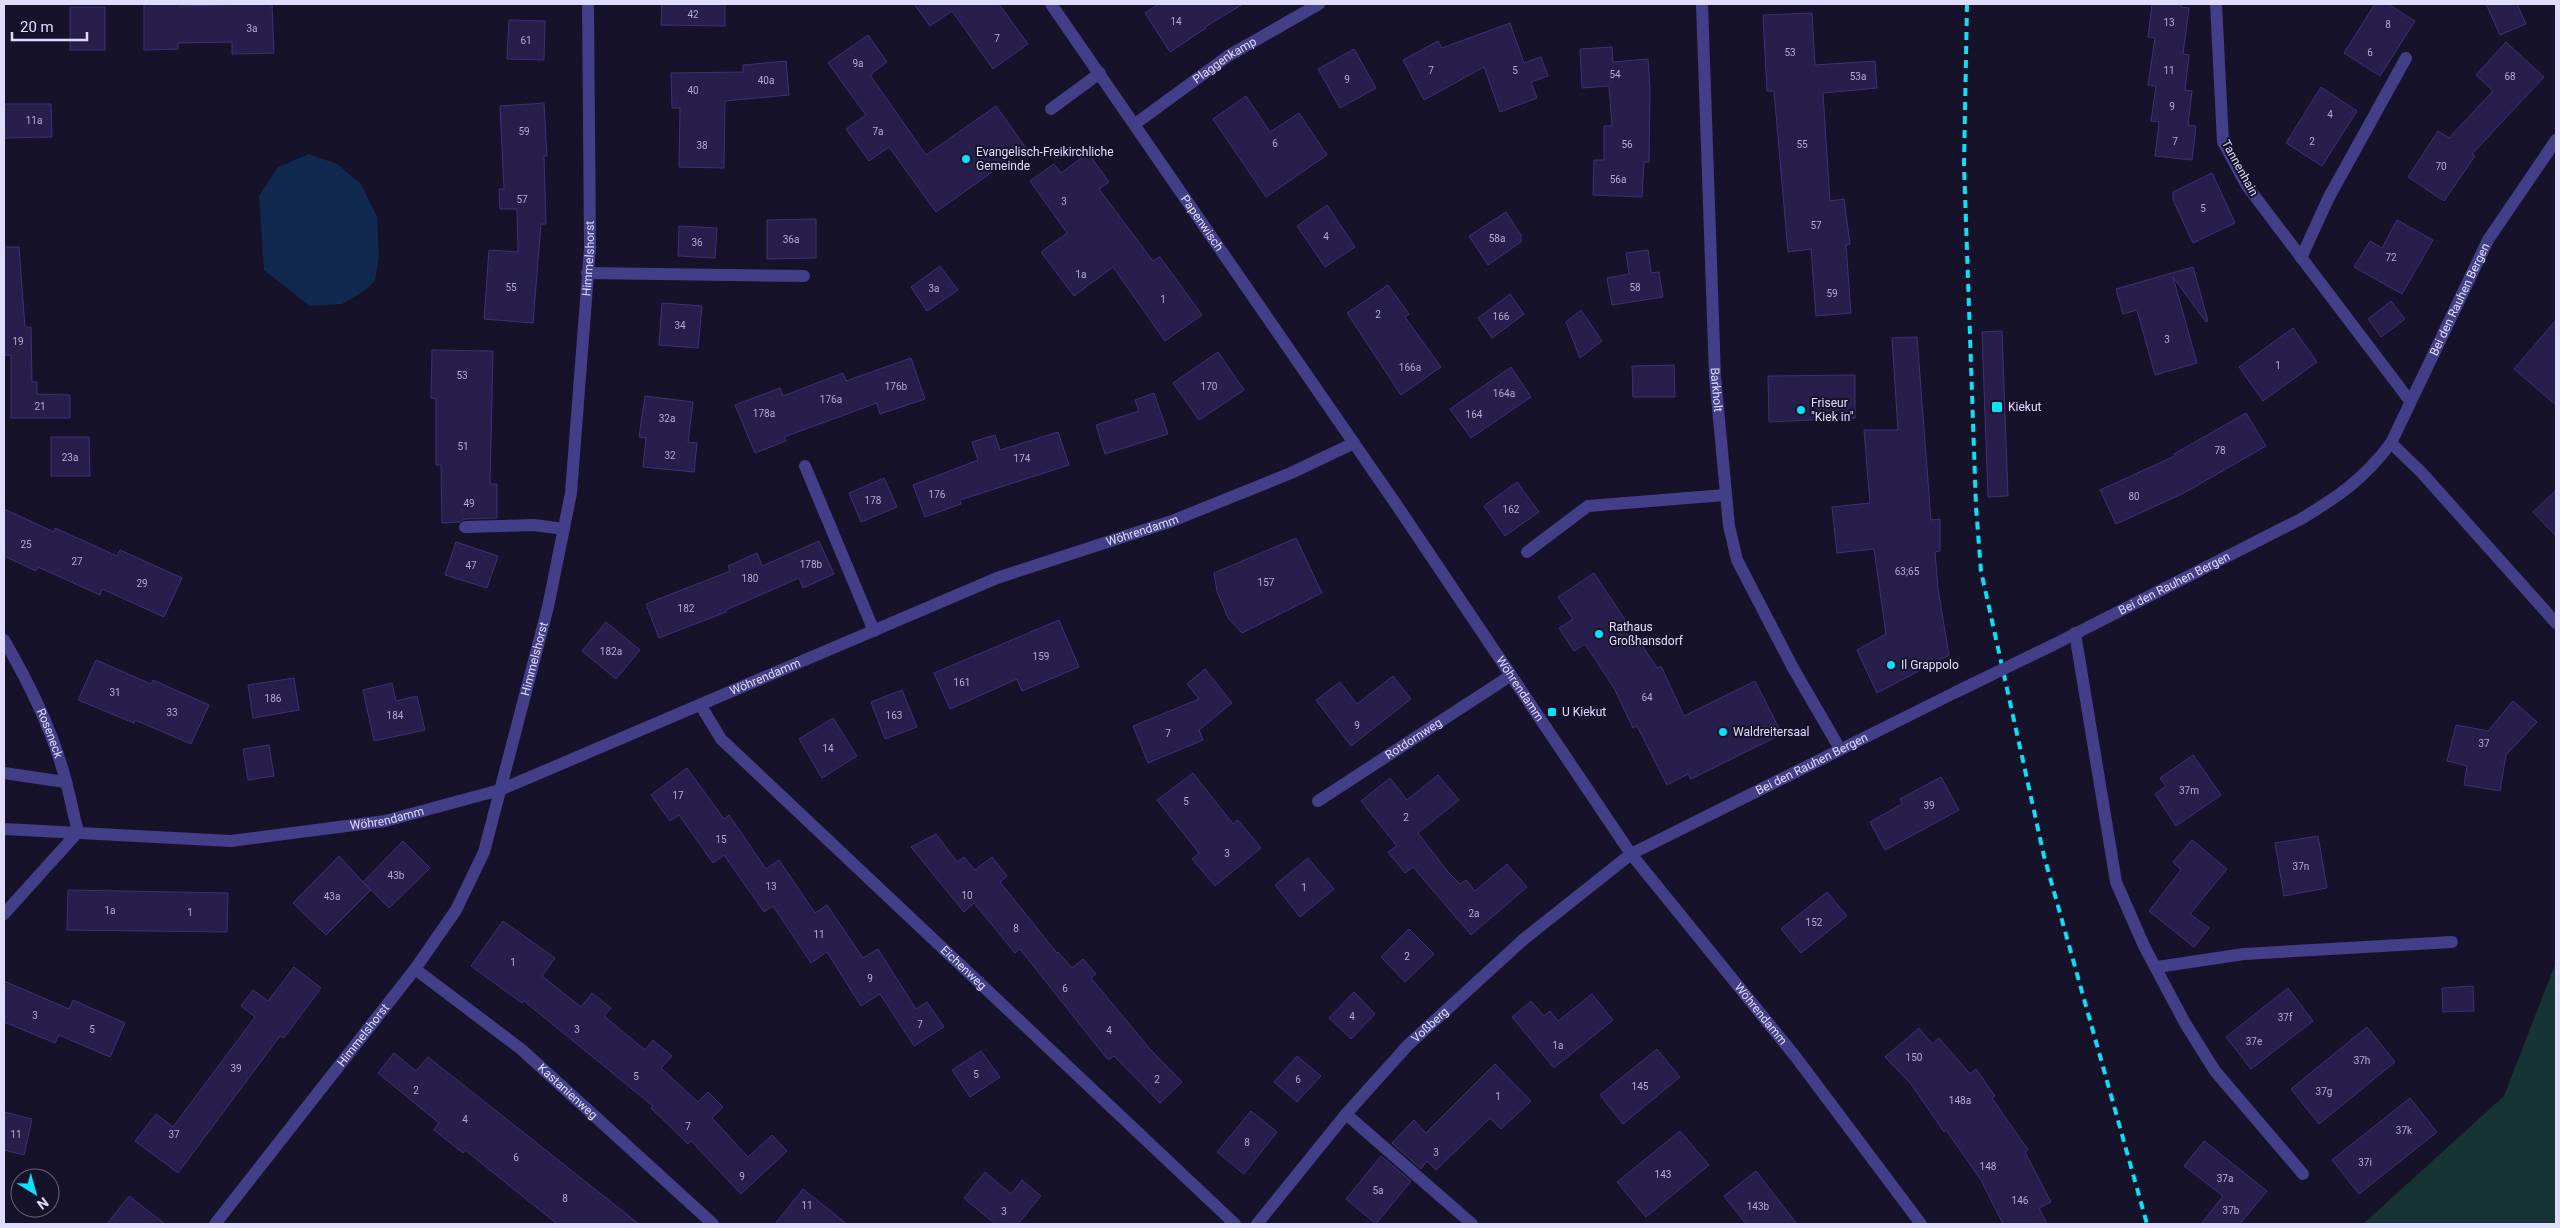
<svg xmlns="http://www.w3.org/2000/svg" width="2560" height="1228" font-family="Roboto,sans-serif">
  <rect width="100%" height="100%" fill="#16122a"/>
  <path fill="#153433" d="M2556,962V1224H2363L2504,1096Z"/>
  <path fill="#11284f" d="M309,154L337,164L361,184L377,217L379,257L375,281L364,291L342,304L310,306L264,270L259,196L278,167Z"/>
  <path fill="#281e4b" stroke="#3f3176" d="M144,4H179V6L272,4L274,53L232,54V42L178,43V49L144,50Z
    M662,4H725V26L661,25Z
    M914,4H999L1028,44L993,69L952,11L930,26Z
    M1159,4H1243L1205,27L1206,28L1170,52L1145,13Z
    M2152,4H2182L2181,7L2189,8L2183,54L2189,55L2185,90L2192,91L2188,125L2196,126L2192,160L2155,156L2159,122L2151,121L2156,86L2148,85L2155,38L2148,37Z
    M2375,4H2388L2415,21L2380,76L2344,53Z
    M2486,4H2517L2526,24L2500,35Z
    M70,7H105V50H70Z
    M1812,13L1815,65L1875,61L1877,88L1823,93L1830,201L1844,199L1850,244L1846,245L1851,313L1816,316L1811,249L1788,252L1774,91H1767L1763,15Z
    M509,20L545,21L544,60L507,59Z
    M1510,23L1524,63L1541,57L1548,76L1531,82L1537,98L1500,112L1484,67L1424,100L1403,60L1438,41L1442,48Z
    M868,35L887,62L870,75L926,155L996,106L1026,148L936,212L889,147L869,161L846,129L866,115L828,63Z
    M2506,42L2544,77L2472,154L2475,156L2444,201L2408,177L2438,131L2449,138L2493,91L2476,75Z
    M1612,47L1613,62L1648,59L1650,90L1649,162H1644L1642,197L1593,195L1594,160H1604V126H1612L1609,86L1582,88L1580,49Z
    M1354,49L1376,88L1340,108L1318,69Z
    M786,61L789,95L725,101L724,168L679,167L680,108H672L671,73L743,72V65Z
    M2321,87L2357,111L2322,166L2286,143Z
    M1246,96L1270,132L1299,113L1327,155L1266,197L1213,119Z
    M544,103L547,156H544L546,224H541L533,323L484,319L489,250L518,252L517,209H500L499,189H504L500,106Z
    M4,104H51L52,137L4,138Z
    M1088,153L1109,182L1099,189L1153,261L1160,257L1202,315L1165,341L1113,267L1074,296L1041,252L1067,233L1030,181L1054,164L1061,173Z
    M2212,173L2235,223L2193,243L2173,200V192Z
    M1327,205L1355,247L1325,267L1297,226Z
    M1506,212L1521,235V242L1488,265L1469,236Z
    M816,219V258L767,259V220Z
    M2397,220L2433,240L2402,294L2354,267L2370,241L2382,248Z
    M679,226L717,228L715,258L678,256Z
    M4,247H19L25,327H31L32,382H37V394L70,395V418H11V355H4Z
    M1648,250L1651,273L1659,272L1663,297L1612,305L1607,278L1629,274L1626,253Z
    M940,266L958,290L927,311L911,287Z
    M2193,267L2208,321L2206,322L2173,277L2197,363L2155,375L2137,310L2123,314L2116,289Z
    M1388,285L1409,314L1405,317L1441,367L1401,395L1347,313Z
    M1510,294L1524,314L1492,338L1478,318Z
    M2391,301L2405,319L2381,337L2368,319Z
    M662,303L702,306L698,348L659,345Z
    M1581,310L1602,341L1580,358L1566,322Z
    M2556,320V405L2514,369Z
    M2293,328L2317,362L2263,401L2239,367Z
    M2002,331L2008,496L1988,497L1982,332Z
    M1917,337L1931,520L1940,519V551L1935,552L1938,589L1949,655L1877,693L1857,650L1886,634L1874,549L1837,553L1832,507L1870,503L1864,430H1898L1892,338Z
    M432,350L493,351L490,484H497V518L465,519L459,522L442,523L441,465H436V399L431,398Z
    M1218,352L1244,390L1199,420L1173,383Z
    M911,358L925,399L880,414L877,403L784,437L786,441L755,453L735,405L780,388L783,396L843,373L846,381Z
    M1674,365L1675,397H1633L1632,366Z
    M1511,367L1531,397L1471,438L1450,409Z
    M1855,375V418L1769,422L1768,376Z
    M1154,393L1168,434L1105,454L1096,425L1139,411L1135,400Z
    M645,396L693,402L688,442L697,443L694,472L643,467L646,438L639,437Z
    M2246,413L2266,446L2184,493L2116,524L2100,490L2175,456L2174,454Z
    M1058,432L1069,465L960,500L961,504L925,517L913,485L978,460L972,442L995,435L1000,450Z
    M51,437H89L90,476H51Z
    M884,478L897,507L861,522L849,493Z
    M1517,482L1539,512L1505,536L1484,506Z
    M2556,490V536L2533,512Z
    M4,509L54,532L55,528L117,556L120,550L182,578L164,617L102,589L100,595L38,567L36,571L4,556Z
    M1296,538L1322,593L1242,633L1228,618L1217,591L1214,573Z
    M819,541L834,574L803,588L799,578L726,610V612L659,638L646,604L730,571L728,566L757,553L762,566Z
    M456,542L498,556L487,588L445,575Z
    M1594,573L1657,668L1661,666L1684,716L1755,681L1782,734L1691,779L1688,774L1667,785L1637,726L1633,728L1614,688L1585,644L1574,651L1559,628L1573,619L1558,597Z
    M1059,620L1079,667L1022,691L1017,679L950,709L934,673Z
    M606,622L640,650L616,679L582,651Z
    M96,660L151,684L153,680L209,705L191,744L135,720L134,723L78,700Z
    M1205,669L1232,703L1199,730L1203,740L1148,763L1133,726L1199,699L1187,684Z
    M1393,676L1411,699L1351,746L1316,700L1340,682L1357,704Z
    M294,678L299,710L253,718L248,685Z
    M392,683L396,701L417,696L425,730L374,741L363,690Z
    M902,690L917,727L885,739L871,702Z
    M2513,701L2537,722L2506,755L2500,791L2464,785L2467,766L2447,761L2456,725L2488,731Z
    M833,718L857,756L822,778L799,739Z
    M269,745L274,776L248,780L243,749Z
    M2193,755L2221,795L2176,826L2155,794L2166,786L2160,778Z
    M687,768L724,819L729,815L766,869L779,860L815,913L827,905L863,958L878,949L916,1009L927,1002L944,1027L914,1046L880,994L861,1006L827,952L811,963L773,906L764,912L724,855L713,863L679,815L670,821L651,795Z
    M1193,773L1233,824L1238,820L1261,848L1215,886L1192,859L1199,853L1157,800Z
    M1438,775L1459,800L1418,833L1448,872L1460,884L1466,880L1475,891L1507,864L1527,887L1471,935L1413,867L1405,873L1388,852L1397,846L1361,801L1390,778L1407,800Z
    M1941,777L1959,810L1885,850L1870,822L1902,804L1900,799Z
    M936,834L957,862L964,857L975,870L992,857L1007,876L1000,882L1057,953L1058,952L1072,968L1083,959L1096,974L1091,978L1150,1049L1182,1082L1160,1103L1114,1056L1108,1060L1020,949L1015,953L974,903L964,912L911,847Z
    M2318,836L2327,888L2284,896L2275,843Z
    M2192,840L2227,869L2190,914L2209,928L2194,947L2149,911L2181,870L2173,862Z
    M403,841L430,868L389,908L364,883L371,890L326,935L293,903L339,856L363,882Z
    M1308,858L1334,889L1300,917L1275,885Z
    M68,890L228,893L227,932L67,930Z
    M1827,892L1847,916L1801,953L1781,929Z
    M503,921L555,958L542,976L581,1007L592,993L611,1008L604,1016L645,1050L653,1040L672,1056L661,1068L698,1102L708,1092L723,1107L712,1118L748,1157L772,1135L787,1151L741,1194L691,1141L688,1144L651,1108L653,1106L524,1001L522,1003L471,966Z
    M1409,929L1434,954L1405,982L1381,957Z
    M294,967L321,988L284,1038L280,1036L178,1173L135,1141L156,1114L173,1127L255,1017L241,1006L253,990L268,1001Z
    M4,981L69,1009L73,1000L125,1023L110,1057L59,1035L55,1043L4,1022Z
    M2473,986L2474,1011L2443,1012L2442,988Z
    M2288,988L2313,1021L2251,1069L2226,1037Z
    M1354,992L1375,1014L1351,1039L1329,1018Z
    M1592,994L1613,1020L1554,1068L1512,1017L1531,1001L1544,1016L1550,1011L1558,1021Z
    M2367,1027L2395,1062L2319,1124L2291,1089Z
    M1919,1028L1932,1044L1939,1038L1970,1074L1976,1069L1995,1096L1992,1098L2028,1150L2025,1152L2051,1202L2039,1208L2047,1224H2003L1981,1180L1946,1130L1944,1132L1911,1084L1885,1057Z
    M1657,1049L1680,1077L1623,1124L1600,1095Z
    M981,1051L1000,1077L970,1097L952,1070Z
    M394,1053L416,1071L428,1057L639,1224H557L465,1150L463,1153L434,1130L439,1123L378,1073Z
    M1297,1056L1321,1076L1297,1102L1274,1082Z
    M1495,1064L1531,1101L1501,1129L1490,1118L1436,1170L1427,1161L1421,1169L1392,1143L1414,1120L1426,1133Z
    M2410,1098L2437,1132L2359,1194L2332,1160Z
    M1251,1111L1277,1132L1244,1174L1217,1152Z
    M4,1112L32,1119L24,1155L4,1150Z
    M1680,1131L1709,1165L1646,1217L1617,1182Z
    M2204,1141L2267,1191L2240,1224H2201L2223,1196L2184,1166Z
    M1381,1156L1411,1181L1376,1224L1346,1199Z
    M1756,1171L1797,1224H1746L1724,1196Z
    M985,1172L1011,1194L1022,1180L1041,1196L1018,1224H995L964,1198Z
    M803,1189L847,1224H775Z
    M129,1196L165,1224H107Z"/>
  <g fill="none" stroke-linecap="round" stroke-linejoin="round">
    <g stroke="#423e87" stroke-width="12">
      <path id="s1" d="M1051,4L1400,510L1631,854L1795,1056L1921,1224"/>
      <path id="s2" d="M1702,4L1715,376L1729,526L1737,560L1793,668L1840,749"/>
      <path d="M2216,4L2223,142L2247,186L2410,401"/>
      <path d="M1051,109L1100,73"/>
      <path id="s3" d="M1135,124L1228,56L1319,4"/>
      <path d="M2301,258L2329,197L2406,58"/>
      <path d="M587,273L804,276"/>
      <path d="M2391,443L2422,473L2556,623"/>
      <path d="M805,466L874,631"/>
      <path d="M465,527L534,525L564,529"/>
      <path d="M1527,552L1588,506L1725,495"/>
      <path d="M2075,633L2116,882L2144,946L2185,1023L2215,1071L2303,1174"/>
      <path id="s4" d="M4,640C26,678 47,719 60,761C68,784 72,809 78,832L4,914"/>
      <path id="s5" d="M2053,645L2301,519C2339,496 2364,479 2391,443L2488,240L2556,140"/>
      <path id="s6" d="M701,706L721,739L1235,1224"/>
      <path d="M4,773L65,782"/>
      <path id="s7" d="M1318,801L1510,676"/>
      <path id="s8" d="M4,829L231,841L385,821L500,790L997,578L1172,521L1291,473L1354,443"/>
      <path d="M2157,967L2244,954L2452,942"/>
      <path id="s9" d="M415,969L521,1049L713,1224"/>
      <path d="M1346,1114L1472,1224"/>
      <path id="s10" d="M215,1224L415,969L456,910L484,852L548,607L571,493L590,248L588,4"/>
      <path id="s11" d="M1257,1224L1346,1114L1408,1045L1524,939L1631,854L1956,692"/>
    </g>
    <path stroke="#0edff7" stroke-width="4" stroke-dasharray="8 6" stroke-linecap="butt" d="M1967,4L1964,165L1976,507L1981,571L2044,856L2147,1224"/>
    <path stroke="#423e87" stroke-width="12" d="M1956,692L2053,645"/>
  </g>
  <g fill="#0edff7" stroke="#16122a" stroke-width="2">
    <circle cx="966" cy="159" r="5"/>
    <rect x="1991" y="401" width="12" height="12" rx="2.5"/>
    <circle cx="1801" cy="410" r="5"/>
    <circle cx="1599" cy="634" r="5"/>
    <circle cx="1891" cy="665" r="5"/>
    <rect x="1547" y="707" width="10" height="10" rx="2.5"/>
    <circle cx="1723" cy="732" r="5"/>
  </g>
  <g text-anchor="middle" dominant-baseline="central" stroke-width="4" stroke-linejoin="round" paint-order="stroke">
    <g font-size="10" fill="#b2acd1">
      <text x="693" y="14">42</text>
      <text x="1176" y="21">14</text>
      <text x="2169" y="22">13</text>
      <text x="2388" y="24">8</text>
      <text x="252" y="28">3a</text>
      <text x="997" y="38">7</text>
      <text x="526" y="40">61</text>
      <text x="1790" y="52">53</text>
      <text x="2370" y="52">6</text>
      <text x="858" y="63">9a</text>
      <text x="1431" y="70">7</text>
      <text x="1515" y="70">5</text>
      <text x="2169" y="70">11</text>
      <text x="1615" y="74">54</text>
      <text x="1858" y="76">53a</text>
      <text x="2510" y="76">68</text>
      <text x="1347" y="79">9</text>
      <text x="766" y="80">40a</text>
      <text x="693" y="90">40</text>
      <text x="2172" y="106">9</text>
      <text x="2330" y="114">4</text>
      <text x="34" y="120">11a</text>
      <text x="524" y="131">59</text>
      <text x="878" y="131">7a</text>
      <text x="2175" y="141">7</text>
      <text x="2312" y="141">2</text>
      <text x="1275" y="143">6</text>
      <text x="1627" y="144">56</text>
      <text x="1802" y="144">55</text>
      <text x="702" y="145">38</text>
      <text x="2441" y="166">70</text>
      <text x="1618" y="179">56a</text>
      <text x="522" y="199">57</text>
      <text x="1064" y="201">3</text>
      <text x="2203" y="208">5</text>
      <text x="1816" y="225">57</text>
      <text x="1326" y="236">4</text>
      <text x="1497" y="238">58a</text>
      <text x="791" y="239">36a</text>
      <text x="697" y="242">36</text>
      <text x="2391" y="257">72</text>
      <text x="1081" y="274">1a</text>
      <text x="511" y="287">55</text>
      <text x="1635" y="287">58</text>
      <text x="934" y="288">3a</text>
      <text x="1832" y="293">59</text>
      <text x="1163" y="299">1</text>
      <text x="1378" y="314">2</text>
      <text x="1501" y="316">166</text>
      <text x="680" y="325">34</text>
      <text x="2167" y="339">3</text>
      <text x="18" y="341">19</text>
      <text x="2278" y="365">1</text>
      <text x="1410" y="367">166a</text>
      <text x="462" y="375">53</text>
      <text x="896" y="386">176b</text>
      <text x="1209" y="386">170</text>
      <text x="1504" y="393">164a</text>
      <text x="831" y="399">176a</text>
      <text x="40" y="406">21</text>
      <text x="764" y="413">178a</text>
      <text x="1474" y="414">164</text>
      <text x="667" y="418">32a</text>
      <text x="463" y="446">51</text>
      <text x="2220" y="450">78</text>
      <text x="670" y="455">32</text>
      <text x="70" y="457">23a</text>
      <text x="1022" y="458">174</text>
      <text x="937" y="494">176</text>
      <text x="2134" y="496">80</text>
      <text x="873" y="500">178</text>
      <text x="469" y="503">49</text>
      <text x="1511" y="509">162</text>
      <text x="26" y="544">25</text>
      <text x="77" y="561">27</text>
      <text x="811" y="564">178b</text>
      <text x="471" y="565">47</text>
      <text x="1907" y="571">63;65</text>
      <text x="750" y="578">180</text>
      <text x="1266" y="582">157</text>
      <text x="142" y="583">29</text>
      <text x="686" y="608">182</text>
      <text x="611" y="651">182a</text>
      <text x="1041" y="656">159</text>
      <text x="962" y="682">161</text>
      <text x="115" y="692">31</text>
      <text x="1647" y="697">64</text>
      <text x="273" y="698">186</text>
      <text x="172" y="712">33</text>
      <text x="395" y="715">184</text>
      <text x="894" y="715">163</text>
      <text x="1357" y="725">9</text>
      <text x="1168" y="733">7</text>
      <text x="2484" y="743">37</text>
      <text x="828" y="748">14</text>
      <text x="2189" y="790">37m</text>
      <text x="678" y="795">17</text>
      <text x="1186" y="801">5</text>
      <text x="1929" y="805">39</text>
      <text x="1406" y="817">2</text>
      <text x="721" y="839">15</text>
      <text x="1227" y="853">3</text>
      <text x="2301" y="866">37n</text>
      <text x="396" y="875">43b</text>
      <text x="771" y="886">13</text>
      <text x="1304" y="887">1</text>
      <text x="967" y="895">10</text>
      <text x="332" y="896">43a</text>
      <text x="110" y="910">1a</text>
      <text x="190" y="912">1</text>
      <text x="1474" y="913">2a</text>
      <text x="1814" y="922">152</text>
      <text x="1016" y="928">8</text>
      <text x="819" y="934">11</text>
      <text x="1407" y="956">2</text>
      <text x="513" y="962">1</text>
      <text x="870" y="978">9</text>
      <text x="1065" y="988">6</text>
      <text x="35" y="1015">3</text>
      <text x="1352" y="1016">4</text>
      <text x="2285" y="1017">37f</text>
      <text x="920" y="1024">7</text>
      <text x="92" y="1029">5</text>
      <text x="577" y="1029">3</text>
      <text x="1109" y="1030">4</text>
      <text x="2254" y="1041">37e</text>
      <text x="1558" y="1045">1a</text>
      <text x="1914" y="1057">150</text>
      <text x="2362" y="1060">37h</text>
      <text x="236" y="1068">39</text>
      <text x="976" y="1074">5</text>
      <text x="636" y="1076">5</text>
      <text x="1157" y="1079">2</text>
      <text x="1298" y="1079">6</text>
      <text x="1640" y="1086">145</text>
      <text x="416" y="1090">2</text>
      <text x="2324" y="1091">37g</text>
      <text x="1498" y="1096">1</text>
      <text x="1960" y="1100">148a</text>
      <text x="465" y="1119">4</text>
      <text x="688" y="1126">7</text>
      <text x="2404" y="1130">37k</text>
      <text x="16" y="1134">11</text>
      <text x="174" y="1134">37</text>
      <text x="1247" y="1142">8</text>
      <text x="1436" y="1152">3</text>
      <text x="516" y="1157">6</text>
      <text x="2365" y="1162">37i</text>
      <text x="1988" y="1166">148</text>
      <text x="1663" y="1174">143</text>
      <text x="742" y="1176">9</text>
      <text x="2225" y="1178">37a</text>
      <text x="1378" y="1190">5a</text>
      <text x="565" y="1198">8</text>
      <text x="2020" y="1200">146</text>
      <text x="807" y="1205">11</text>
      <text x="1758" y="1206">143b</text>
      <text x="2231" y="1210">37b</text>
      <text x="1004" y="1211">3</text>
    </g>
    <g font-size="12" fill="#e0dcfe" stroke="#16122a">
      <text stroke="none"><textPath href="#s3" startOffset="110">Plaggenkamp</textPath></text>
      <text transform="translate(2240 168) rotate(61)">Tannenhain</text>
      <text stroke="none"><textPath href="#s1" startOffset="266">Papenwisch</textPath></text>
      <text stroke="none"><textPath href="#s10" startOffset="1065">Himmelshorst</textPath></text>
      <text stroke="none"><textPath href="#s5" startOffset="556">Bei den Rauhen Bergen</textPath></text>
      <text stroke="none"><textPath href="#s2" startOffset="386">Barkholt</textPath></text>
      <text stroke="none"><textPath href="#s8" startOffset="1195">Wöhrendamm</textPath></text>
      <text stroke="none"><textPath href="#s5" startOffset="136">Bei den Rauhen Bergen</textPath></text>
      <text stroke="none"><textPath href="#s10" startOffset="660">Himmelshorst</textPath></text>
      <text stroke="none"><textPath href="#s8" startOffset="790">Wöhrendamm</textPath></text>
      <text stroke="none"><textPath href="#s1" startOffset="830">Wöhrendamm</textPath></text>
      <text stroke="none"><textPath href="#s4" startOffset="104">Roseneck</textPath></text>
      <text stroke="none"><textPath href="#s7" startOffset="114">Rotdornweg</textPath></text>
      <text stroke="none"><textPath href="#s11" startOffset="730">Bei den Rauhen Bergen</textPath></text>
      <text stroke="none"><textPath href="#s8" startOffset="385">Wöhrendamm</textPath></text>
      <text stroke="none"><textPath href="#s6" startOffset="372">Eichenweg</textPath></text>
      <text stroke="none"><textPath href="#s1" startOffset="1235">Wöhrendamm</textPath></text>
      <text stroke="none"><textPath href="#s11" startOffset="264">Voßberg</textPath></text>
      <text stroke="none"><textPath href="#s10" startOffset="240">Himmelshorst</textPath></text>
      <text stroke="none"><textPath href="#s9" startOffset="196">Kastanienweg</textPath></text>
    </g>
    <g font-size="12" fill="#e0dcfe" stroke="#16122a" text-anchor="start">
      <text x="976" y="152">Evangelisch-Freikirchliche<tspan x="976" dy="14">Gemeinde</tspan></text>
      <text x="1811" y="403">Friseur<tspan x="1811" dy="14">"Kiek in"</tspan></text>
      <text x="2008" y="407">Kiekut</text>
      <text x="1609" y="627">Rathaus<tspan x="1609" dy="14">Großhansdorf</tspan></text>
      <text x="1901" y="665">Il Grappolo</text>
      <text x="1562" y="712">U Kiekut</text>
      <text x="1733" y="732">Waldreitersaal</text>
    </g>
  </g>
  <rect width="2560" height="1228" fill="none" stroke="#e0dcfe" stroke-width="10"/>
  <g transform="translate(35 1193) rotate(143)"><circle r="24" fill="#16122a" stroke="#67637f"/>
  <path d="M0-4L9 19L0 12L-9 19Z" fill="#0edff7"/>
  <text y="-8" font-size="14" font-weight="bold" text-anchor="middle" fill="#e0dcfe">N</text>
  </g>
  <path d="M12 32v8h75v-8" fill="none" stroke="#e0dcfe" stroke-width="2.5"/>
  <text x="20" y="32" font-size="15" fill="#e0dcfe" stroke="#16122a" stroke-width="4" paint-order="stroke">20 m</text>
</svg>
